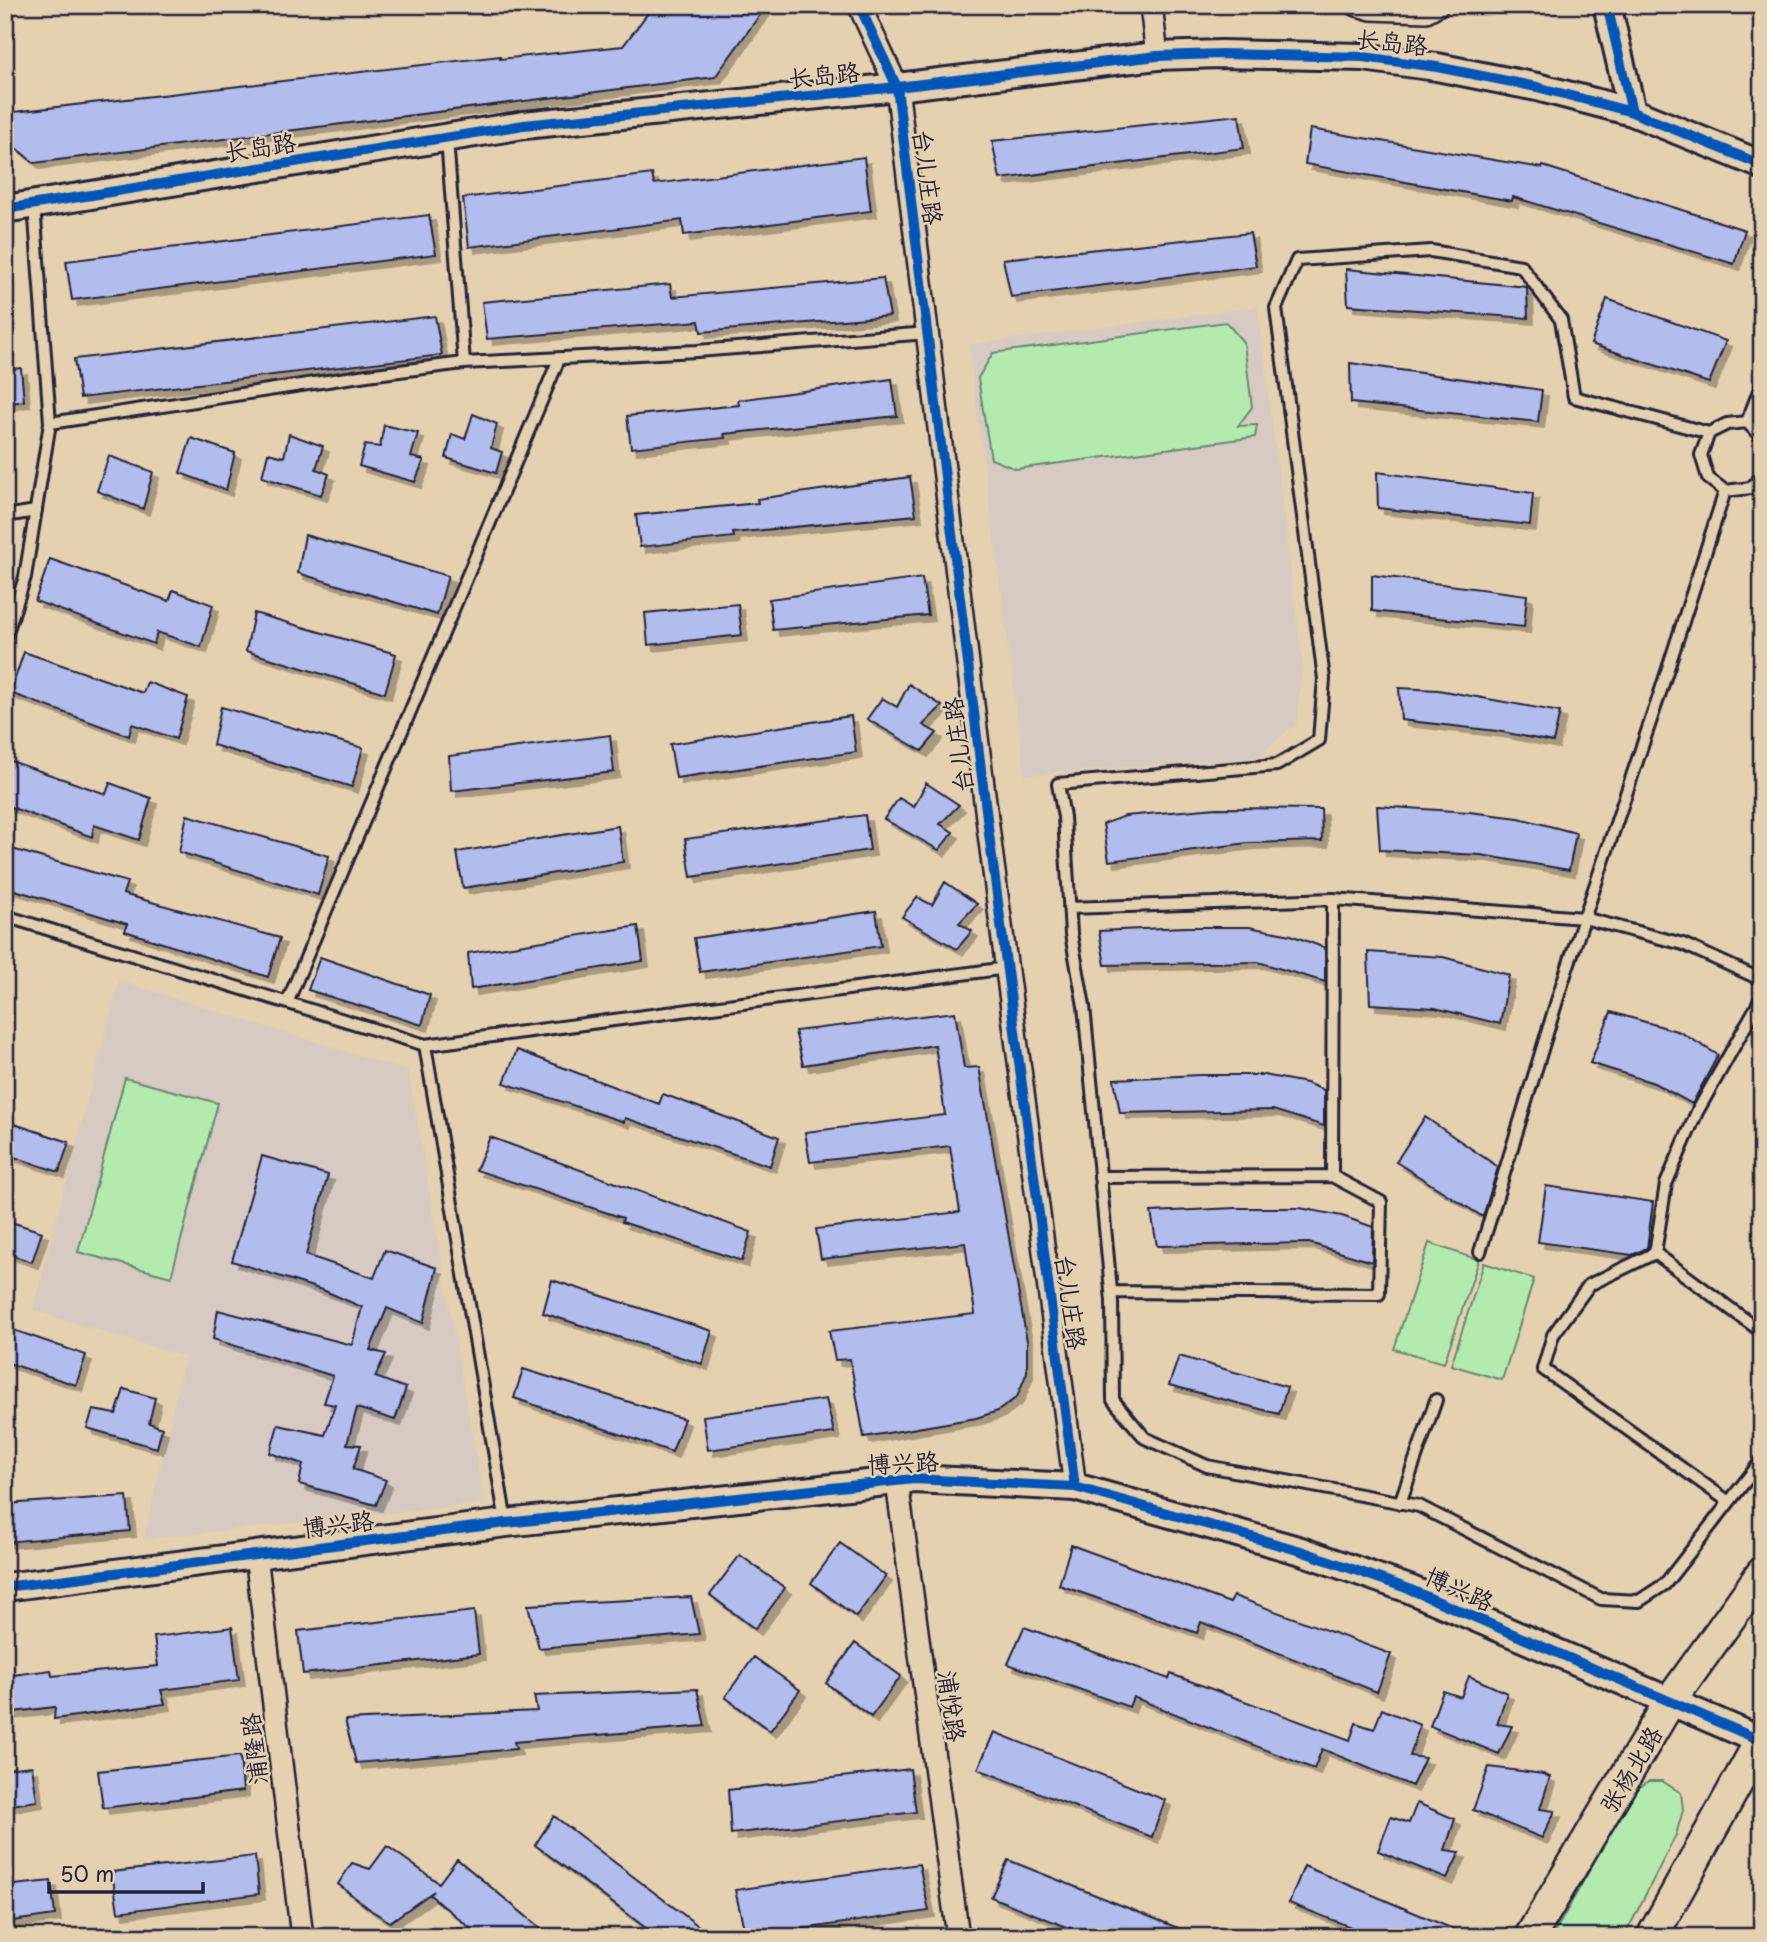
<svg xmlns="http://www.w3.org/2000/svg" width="1767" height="1942" font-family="'Playpen Sans','LXGW WenKai TC',sans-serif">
  <defs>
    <filter id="shadow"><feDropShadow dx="6" dy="6" stdDeviation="0" flood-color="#0004"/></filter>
  </defs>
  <rect width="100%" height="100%" fill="#e5d0af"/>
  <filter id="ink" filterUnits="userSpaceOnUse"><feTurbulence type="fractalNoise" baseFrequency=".0143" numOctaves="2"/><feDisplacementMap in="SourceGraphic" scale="14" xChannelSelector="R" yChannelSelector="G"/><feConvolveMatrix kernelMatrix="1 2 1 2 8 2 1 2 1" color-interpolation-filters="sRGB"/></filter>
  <g filter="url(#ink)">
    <path fill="#d6cac2" d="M1257,307L1302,661L1297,722L1258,757L1025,775L969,345Z
      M119,981L408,1071L484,1503L144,1539L185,1357L33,1310Z"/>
    <path fill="#b3ebae" stroke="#6a8674" stroke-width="2" d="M1226,322L1244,343L1252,407L1238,426L1257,425L1255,437L1016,469L991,459L978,378L993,353Z
      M125,1078L218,1103L171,1277L78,1252Z
      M1429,1243L1479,1260L1444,1363L1394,1349Z
      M1484,1263L1534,1279L1502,1380L1451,1365Z
      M1649,1781H1662L1681,1793L1683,1810L1676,1835L1624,1937H1552L1634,1791Z"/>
    <path fill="#b2bced" stroke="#22223b" stroke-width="2" filter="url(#shadow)" d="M654,5H767L715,77L34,163L5,139V113L500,56V59L623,46Z
      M1239,115L1244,148L1000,179L992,141Z
      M1310,129L1542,168L1543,166L1745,230L1734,264L1513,197L1512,201L1305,164Z
      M864,157L871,211L684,235L682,220L469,247L463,198L652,174L654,184Z
      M429,215L436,254L72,300L66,261Z
      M1250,233L1256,266L1011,297L1003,259Z
      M1346,269L1527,287L1528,318L1348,305Z
      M883,278L890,316L701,332L699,321L487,339L482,302L670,284L672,297Z
      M1607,299L1726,341L1709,383L1591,344Z
      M435,316L442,355L80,398L74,359Z
      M1350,363L1542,390L1538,422L1351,403Z
      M21,368L24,401L5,404V370Z
      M892,379L897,416L724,434L725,438L631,448L627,416L739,405L738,400Z
      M473,414L497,424L491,448L502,452L496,473L446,458L452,434L465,439Z
      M384,425L418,433L411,457L424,460L415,482L359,466L365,445L380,447Z
      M289,434L323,446L316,469L329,474L321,495L262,477L268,453L284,457Z
      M191,438L235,453L226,490L180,473Z
      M109,456L153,472L143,509L97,491Z
      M1377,472L1533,493L1530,525L1378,508Z
      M910,477L916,515L733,533L734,537L640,547L636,515L758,503L757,499Z
      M305,535L448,576L437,615L298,573Z
      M50,559L169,601L173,590L213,605L201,647L157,632L154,644L35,601Z
      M1372,575L1527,595L1524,627L1372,611Z
      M922,578L928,615L773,630L769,599Z
      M738,604L742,635L648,645L645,613Z
      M254,613L396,654L385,693L246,651Z
      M24,652L143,693L147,682L188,697L176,739L132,724L129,736L10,693Z
      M909,684L942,706L923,725L937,733L922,751L867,719L882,698L897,707Z
      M1399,688L1438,690L1560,712L1553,742L1497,731L1401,720Z
      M221,707L363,748L352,787L213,745Z
      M851,716L856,752L676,778L670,744Z
      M610,735L614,772L451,791L449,756Z
      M5,759L106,794L110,783L151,798L139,840L94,825L92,837L5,805Z
      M926,783L959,805L940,824L953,832L939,850L884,819L899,798L914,807Z
      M1377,806L1469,812L1519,818L1576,833L1569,870L1481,855L1380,850Z
      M1217,808L1321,809L1322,841L1248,843L1109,861L1103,824L1125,816Z
      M187,815L329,856L318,895L179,852Z
      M865,815L870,850L691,877L685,839Z
      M618,826L623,862L463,888L457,852Z
      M5,847L127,882L123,894L280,938L268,977L125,931L127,924L5,887Z
      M945,882L977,904L959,923L972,931L957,949L902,917L917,897L932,905Z
      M876,911L881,946L700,972L694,938Z
      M638,926L643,961L471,989L468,953Z
      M1185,927H1249L1291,935L1325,948V982L1258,962L1105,965L1099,931Z
      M1368,952L1443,957L1509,975L1500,1024L1435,1008L1370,1004Z
      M320,957L430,995L422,1025L308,990Z
      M955,1012L964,1068L979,1067L1027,1341V1372L1017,1397L998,1411L976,1418L864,1437L850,1359L835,1360L829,1331L975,1314L965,1243L821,1259L816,1229L960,1212L950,1146L810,1162L805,1132L945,1115L935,1045L803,1065L795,1031Z
      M1611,1012L1680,1032L1718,1055L1692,1104L1654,1083L1590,1063Z
      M517,1050L659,1104L663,1094L779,1137L770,1166L625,1118L624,1122L504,1083Z
      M1200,1075H1264L1306,1083L1324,1090V1126L1273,1110L1120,1113L1114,1079Z
      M1425,1117L1498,1167L1483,1217L1396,1162Z
      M5,1121L69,1142L59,1172L5,1154Z
      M490,1137L751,1232L742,1261L622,1222L623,1218L476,1170Z
      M262,1156L328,1175L306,1255L374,1278L385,1250L437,1268L423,1323L387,1308L370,1350L386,1354L375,1377L406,1388L395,1420L357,1408L347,1444L361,1445L353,1469L386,1480L376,1505L299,1484L303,1464L270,1453L278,1425L325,1435L335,1405L324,1403L333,1376L213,1339L218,1310L352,1345L362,1307L325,1291L232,1261Z
      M1546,1186L1653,1202L1647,1248L1632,1255L1538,1242Z
      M1236,1208H1300L1342,1216L1373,1227L1372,1262L1309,1243L1157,1246L1151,1212Z
      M5,1220L42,1232L32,1262L5,1253Z
      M552,1280L712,1331L702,1364L543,1313Z
      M5,1327L86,1355L76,1385L5,1362Z
      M1179,1356L1287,1387L1279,1414L1169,1385Z
      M523,1369L684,1419L672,1452L514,1398Z
      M124,1389L155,1398L149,1423L162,1428L157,1448L87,1428L93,1410L116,1414Z
      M826,1399L834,1433L708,1450L703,1416Z
      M127,1496L130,1531L5,1542V1504Z
      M840,1543L886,1576L856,1617L811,1583Z
      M1071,1545L1230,1603L1234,1596L1391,1654L1377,1692L1201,1622L1197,1633L1059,1585Z
      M740,1555L785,1588L755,1629L710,1595Z
      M691,1597L699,1634L539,1648L528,1605Z
      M474,1611L479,1654L303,1674L298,1631Z
      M232,1627L239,1680L161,1690L165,1704L54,1719L55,1707L5,1713V1676L51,1670L52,1676L158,1666L154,1637Z
      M1024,1627L1169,1679L1171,1674L1350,1740L1356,1723L1374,1729L1382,1709L1420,1725L1410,1756L1425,1758L1412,1786L1322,1749L1314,1769L1133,1697L1129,1707L1008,1664Z
      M855,1643L901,1676L871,1717L826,1683Z
      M754,1657L800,1690L770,1731L725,1697Z
      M1469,1676L1507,1693L1497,1724L1512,1726L1499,1754L1430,1726L1443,1691L1461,1697Z
      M697,1689L705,1726L514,1742L516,1749L356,1763L345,1720L537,1711L534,1696Z
      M994,1732L1165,1800L1152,1837L978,1769Z
      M240,1756L243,1791L103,1808L98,1771Z
      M32,1766L37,1801L5,1806V1769Z
      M1489,1767L1543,1774L1550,1777L1540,1809L1555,1811L1542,1838L1473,1810Z
      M910,1769L916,1812L731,1834L728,1790Z
      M1417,1803L1455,1819L1445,1850L1460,1852L1447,1879L1378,1851L1391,1817L1409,1823Z
      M554,1816L643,1884L713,1937H658L535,1845Z
      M387,1846L439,1883L457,1859L551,1937H481L430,1895L434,1891L390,1922L372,1911L338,1884L352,1863L370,1869Z
      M255,1856L259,1894L118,1912L112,1872Z
      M1008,1860L1198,1936V1937H1092L991,1897Z
      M919,1864L929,1911L746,1937L735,1890Z
      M1304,1866L1472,1937H1376L1289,1903Z
      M51,1881L55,1915L5,1922V1886Z"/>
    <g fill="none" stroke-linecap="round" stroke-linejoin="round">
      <g stroke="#22223b" stroke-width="16">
        <path id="service" d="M447,139L464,363
          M1747,422L1762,383
          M50,423L367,375L464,363L697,351L928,333
          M1709,433L1574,397L1561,320L1521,266L1431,251L1297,260L1276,308L1324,679L1319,740L1277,765L1058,784L1064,817L1071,934L1084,1006L1112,1301L1113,1400L1145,1438L1207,1466L1419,1506L1601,1599L1639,1601L1665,1584L1762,1460
          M1762,438L1747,422L1727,424L1709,433L1701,455L1708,478L1725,491L1751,488L1762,476
          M5,516L36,511
          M5,639L25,577L50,423L34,205
          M1069,908L1333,899L1584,918L1683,944L1762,980
          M5,916L425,1045L1007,968
          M287,1003L559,359
          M425,1045L506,1522
          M1100,1177L1332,1176L1333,899
          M1480,1252L1563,981L1661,690L1725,491
          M1655,1253L1762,1332
          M1111,1292L1379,1294L1381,1202L1332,1176
          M1729,1502L1543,1369L1553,1335L1589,1285L1655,1253L1666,1184L1697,1112L1762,997
          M1400,1503L1436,1400"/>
      </g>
      <g stroke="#22223b" stroke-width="26">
        <path id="minor" d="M859,5L897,87L989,834L1075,1487
          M1151,5L1157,56
          M1357,5L1371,9L1426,11L1437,5
          M897,1482L958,1937
          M256,1555L302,1937"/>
      </g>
      <g stroke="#22223b" stroke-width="32">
        <path id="tertiary" d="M1607,5L1632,112
          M5,209L524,125L897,87L1157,56L1221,54L1363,57L1437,67L1537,87L1632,112L1762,165
          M5,1587L506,1523L914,1479L1075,1487L1301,1551L1409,1589L1762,1741"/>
      </g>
      <g stroke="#22223b" stroke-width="35">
        <path id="secondary" d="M1530,1937L1669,1703L1762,1573
          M1652,1937L1762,1738"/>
      </g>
      <use href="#service" stroke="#e5d0af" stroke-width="10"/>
      <use href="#minor" stroke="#e5d0af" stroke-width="21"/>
      <use href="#tertiary" stroke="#e5d0af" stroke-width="26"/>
      <use href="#secondary" stroke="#e5d0af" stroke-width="30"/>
      <g stroke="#e5d0af" stroke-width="15">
        <path id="cycleway" d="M859,5L897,87L989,834L1075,1487
          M1607,5L1632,112
          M5,209L524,125L897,87L1157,56L1221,54L1363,57L1437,67L1537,87L1632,112L1762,165
          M5,1587L506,1523L914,1479L1075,1487L1301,1551L1409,1589L1762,1741"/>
      </g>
      <use href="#cycleway" stroke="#0057b8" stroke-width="10"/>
    </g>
  </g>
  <g text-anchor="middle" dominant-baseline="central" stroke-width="5" stroke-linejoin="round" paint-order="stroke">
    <g font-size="24" fill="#22223b" stroke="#e5d0af">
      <text transform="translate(1392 41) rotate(6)">长岛路</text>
      <text transform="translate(824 74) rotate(-6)">长岛路</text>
      <text transform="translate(260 146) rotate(-9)">长岛路</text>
      <text transform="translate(929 177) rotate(83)">台儿庄路</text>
      <text transform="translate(957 745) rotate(-97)">台儿庄路</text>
      <text transform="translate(1072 1302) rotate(82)">台儿庄路</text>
      <text transform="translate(903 1462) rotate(-3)">博兴路</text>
      <text transform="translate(338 1523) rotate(-7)">博兴路</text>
      <text transform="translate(1460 1588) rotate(24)">博兴路</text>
      <text transform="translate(953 1706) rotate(82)">浦悦路</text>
      <text transform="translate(253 1749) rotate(-97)">浦隆路</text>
      <text transform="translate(1630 1769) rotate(-59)">张杨北路</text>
    </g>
  </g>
  <rect width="1767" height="1942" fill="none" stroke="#e5d0af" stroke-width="28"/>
  <rect x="14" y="14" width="1739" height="1914" fill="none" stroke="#22223b" stroke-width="2.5" filter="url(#ink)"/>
  <path d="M49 1882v10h154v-10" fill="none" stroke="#22223b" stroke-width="3.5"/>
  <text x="60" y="1882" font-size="21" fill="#22223b" stroke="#e5d0af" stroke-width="5" paint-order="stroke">50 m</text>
</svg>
